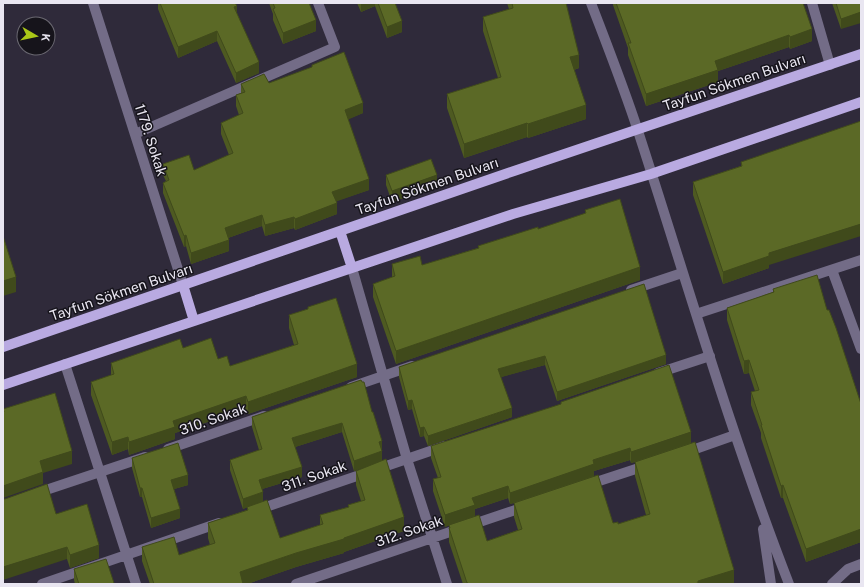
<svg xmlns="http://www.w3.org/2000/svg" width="864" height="587" font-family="'Public Sans',sans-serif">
  <rect width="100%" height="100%" fill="#2f2a3a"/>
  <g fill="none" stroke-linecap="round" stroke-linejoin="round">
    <path stroke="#736c87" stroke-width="10" d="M93,3L183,285
      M591,3C607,45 624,88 638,131C687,282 731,435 789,584
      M812,3L830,65
      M135,134L335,47L318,3
      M352,268L407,459L447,584
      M832,270L861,349
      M631,290L682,273
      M696,314L861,260
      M65,364L136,584
      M658,373L710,356
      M351,387L412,366
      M168,449L264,416
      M684,453L735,435
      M587,485L648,465
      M37,493L145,457
      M257,510L445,446
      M763,529L771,584
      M42,584L219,523
      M296,584L527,506
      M832,584L848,569L861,564"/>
    <path stroke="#b9aae1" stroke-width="10" d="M340,231L352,268
      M183,285L194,321
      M3,347L514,171L861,54
      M3,385L513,214L651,174L861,102"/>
  </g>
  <path fill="#4e5a21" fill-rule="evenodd" d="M158,3H235L237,13L259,73L236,83L217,41L178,58L158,9Z
    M269,3H309L316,31L283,44L273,20V14Z
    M357,3H395L402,32L387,38L375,6L361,12Z
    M507,3H566L579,68L574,70L586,119L528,138L527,137L464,158L447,108V94L498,78L483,31V17L509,9Z
    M613,3H803L812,41L790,49L789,47L718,71V82L646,106L628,55V48L613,5Z
    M832,3H861L841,29Z
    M312,65L363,113L348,119L369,190L336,201L337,214L295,230L294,228L265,236L262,226L228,238L229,251L191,264L186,246L184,247L163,193V183L166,181L163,175V164L194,170L229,155L221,134V123L239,115L236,106V95L241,93V84L269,83L312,67Z
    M741,162L769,265V268L723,284L693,195V182L741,166Z
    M386,175L437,186L392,202L386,185Z
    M585,210L640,280L396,364L373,297V284L392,277V264L422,265L478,248V246L538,229L585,214Z
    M644,284L666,364L557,401L545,365L501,377L512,417L428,446L424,436L420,437L412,409L408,410L399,377V367Z
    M773,289L827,310L861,404V542L806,562L783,498H781L761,438V433L751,405V392L755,391L749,373L744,374L727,320V308L773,292Z
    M308,307L357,377L248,414L246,409L175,433V439L129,455L128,449L112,455L91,395V382L111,375V363L183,348L218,359L230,366L294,345L289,328V315L308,309Z
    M361,380L382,451V461L404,531L344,552V553L296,567L247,584H150L142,561V547L179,555L210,545L208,538V523L247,510V507L243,509L230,470V460L259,450L252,427V417ZM342,432L354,471L372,464L356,471V485L361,501L348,505V507L320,515V525L280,538L263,501L262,489L302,477L295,447Z
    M691,443L734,584H463L449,542V525L445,527L433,491V479L438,478L431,458V446ZM630,460L631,463L635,462V476L646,515L618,524L613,523L594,476V471ZM508,498L510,504L514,503V517L518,530L487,541L475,516V509Z
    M132,458L188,485L174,489L180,518L151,528L142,497H140L132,468Z
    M56,514L99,558L70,568L67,559Z
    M74,569L114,584H75L74,580Z"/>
  <path fill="#404a1b" d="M361,3H375V6L361,12Z
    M237,6V16L234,7Z
    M861,12V23L841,29V19Z
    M316,20V31L283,44V33Z
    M402,21V32L387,38V27Z
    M812,29V41L790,49V37Z
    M217,31V41L178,58V47Z
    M789,35V47L718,71V82L646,106V94L715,61Z
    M579,55V68L570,71V57Z
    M259,62V73L236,83V73Z
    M363,103V113L345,121V110Z
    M586,105V119L528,138V124Z
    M527,123V137L464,158V144Z
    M437,175V186L392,202V191Z
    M369,179V190L332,203V192Z
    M337,203V214L295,230V219Z
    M262,215V226L225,239V228Z
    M294,217V228L265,236V225Z
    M861,224V236L769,265V268L723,284V272L769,253Z
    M186,235V246L184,247V236Z
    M229,240V251L191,264V253Z
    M640,267V280L396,364V351Z
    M16,277V292L3,296V281Z
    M666,355V364L557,401V392Z
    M545,356V365L498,378V369Z
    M749,360V373L744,374V361Z
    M357,364V377L248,414V402Z
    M246,396V409L175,433V439L129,455V442L173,421Z
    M412,400V409L408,410V401Z
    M512,408V417L428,446V436Z
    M342,423V432L292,448V438Z
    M424,427V436L420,437V428Z
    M691,432V443L631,463V452Z
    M128,437V449L112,455V442Z
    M382,441V451L379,452V442Z
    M630,448V460L594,471V476L510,504V493L593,460Z
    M72,451V464L43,473V484L3,498V486L40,461Z
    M382,451V461L354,471V461Z
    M302,467V477L259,490V480Z
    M188,475V485L171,490V480Z
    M783,485V498H781V486Z
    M508,486V498L475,509V516L445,527V515L472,498Z
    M140,488H142V497H140Z
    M263,492V502L243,509V499Z
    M180,509V518L151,528V518Z
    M404,517V531L344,552V553L296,567L247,584H240V572Z
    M861,529V542L806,562V549Z
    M99,545V558L70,568V555Z
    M67,547V559L3,580V567Z
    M734,570V584H694L698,581Z"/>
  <path fill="#5b6926" stroke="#404a1b" d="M160,3H235L237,6L234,7L259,62L236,73L217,31L178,47Z
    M273,3H309L316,20L283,33L273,9L275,8Z
    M378,3H395L402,21L387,27Z
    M512,3H566L579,55L570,57L586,105L528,124L527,123L464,144L447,94L501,77L483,17L513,8Z
    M616,3H803L812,29L790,37L789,35L715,61L718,70L646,94L628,43H631Z
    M836,3H861V12L841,19Z
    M344,52L363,103L345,110L369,179L332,192L337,203L295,219L294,217L265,225L262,215L225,228L229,240L191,253L186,235L184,236L163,183L169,180L163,164L189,155L194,170L233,153L221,123L243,113L236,95L245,92L241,84L264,74L269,83L312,67V65Z
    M861,121V224L769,253V256L723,272L693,182L742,166L741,162Z
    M431,159L437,175L392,191L386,175Z
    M620,199L640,267L396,351L373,284L395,276L392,264L420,256L422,265L479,248L478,246L538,227V229L586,213L585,210Z
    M3,236L16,277L3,281Z
    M817,275L827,310H829L836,328L861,404V529L806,549L783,485L781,486L761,425H762L751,392L759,390L749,360L744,361L727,308L774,292L773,289Z
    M644,284L666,355L557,392L545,356L498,369L512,408L428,436L424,427L420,428L412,400L408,401L399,367Z
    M336,298L357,364L248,402L246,396L173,421L175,427L129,442L128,437L112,442L91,382L114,374L111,363L180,339L183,348L211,338L218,359L227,356L230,366L298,344L289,315L308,309V307Z
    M669,365L691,432L631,452L630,448L593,460L594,464L510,493L508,486L472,498L475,505L445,515L433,479L441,477L431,446L561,404V402Z
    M361,380L362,382H364L372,412H373L382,441L379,442L382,451L354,461L342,423L292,438L302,467L259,480L263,492L243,499L230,460L262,449L252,417Z
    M55,393L72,451L40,461L43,472L3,486V413L4,412L3,409Z
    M695,442L734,570L698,581V583L694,584H468V583H467L449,528H450L449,525L479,515L487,541L522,529L514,503L598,475L613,523L618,522V524L650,514L635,462Z
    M178,443L188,475L171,480L180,509L151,518L142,488H140L132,458Z
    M386,459L404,517L344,538V539L296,553L240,572L243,584H154L142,547L174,537L179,555L215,543L208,523L248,510L247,507L267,500L280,538L323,524L320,515L349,507L348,505L365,500L356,471Z
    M47,484L56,514L87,504L99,545L70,555L67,547L3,567V499H5Z
    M106,559L114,583L111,584H79L74,569Z"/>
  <g text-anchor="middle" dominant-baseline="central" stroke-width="3" stroke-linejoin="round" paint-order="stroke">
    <g font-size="14" fill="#e9e6f1" stroke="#16141b">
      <text transform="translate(734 82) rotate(-19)">Tayfun Sökmen Bulvarı</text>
      <text transform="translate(151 140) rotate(72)">1179. Sokak</text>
      <text transform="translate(427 186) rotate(-19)">Tayfun Sökmen Bulvarı</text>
      <text transform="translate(121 292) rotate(-19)">Tayfun Sökmen Bulvarı</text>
      <text transform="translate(213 419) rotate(-19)">310. Sokak</text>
      <text transform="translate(314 476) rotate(-19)">311. Sokak</text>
      <text transform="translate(409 531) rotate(-19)">312. Sokak</text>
    </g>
  </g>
  <rect width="864" height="587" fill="none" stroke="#e9e6f1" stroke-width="8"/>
  <g transform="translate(36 36) rotate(99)"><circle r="19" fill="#16141b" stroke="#6a6871"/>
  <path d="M0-3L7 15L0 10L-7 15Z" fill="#aac718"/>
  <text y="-6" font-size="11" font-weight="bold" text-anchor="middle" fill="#e9e6f1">K</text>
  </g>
</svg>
